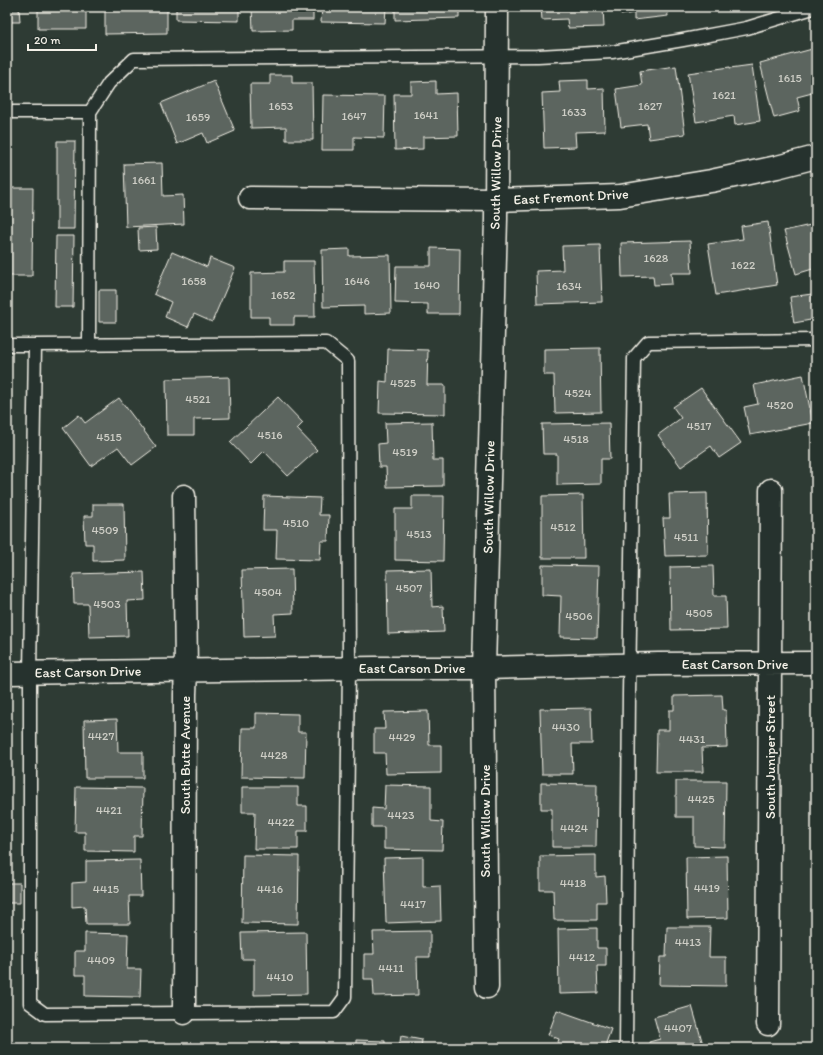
<svg xmlns="http://www.w3.org/2000/svg" width="823" height="1055" font-family="Itim,sans-serif">
  <rect width="100%" height="100%" fill="#2e3b34"/>
  <filter id="ink" filterUnits="userSpaceOnUse"><feTurbulence type="fractalNoise" baseFrequency=".025" numOctaves="2"/><feDisplacementMap in="SourceGraphic" scale="8" xChannelSelector="R" yChannelSelector="G"/><feConvolveMatrix kernelMatrix="1 2 1 2 8 2 1 2 1" color-interpolation-filters="sRGB"/></filter>
  <g filter="url(#ink)">
    <path fill="#5c655e" stroke="#f4f1e8" d="M7,7H19L20,22H7Z
      M38,7H86V29H38Z
      M105,7H167V33L105,34Z
      M176,7H239V21L176,20Z
      M252,7H313V20H292V30L253,31Z
      M322,7H386L385,23L321,22Z
      M395,7H459V18L395,20Z
      M541,7H603L604,27L568,28L567,19L542,20Z
      M620,7H667L668,16L634,20V13L621,15Z
      M816,48V92L797,97L800,111L774,118L760,63Z
      M752,65L760,121L735,125L734,116L696,122L688,73L730,67V68Z
      M676,66L685,134L649,139L647,124L621,127L616,89L642,85L640,71Z
      M270,75H292V83H312L313,140H286V127L251,128L250,84H270Z
      M588,80V89L604,88L605,131L575,132L576,147L544,148L542,93L560,92L559,81Z
      M214,81L235,131L207,143L203,133L177,144L161,103Z
      M436,81V94L457,93L458,136L423,137V149L395,150L394,94H411V82Z
      M323,95L385,96L384,138L354,137V150H322Z
      M57,141H75L74,229H57Z
      M162,163L163,196L183,195L184,224L126,227L124,164Z
      M7,188H33L32,276H7Z
      M814,217H816V268L796,274L784,231L815,224Z
      M768,222L777,285L716,295L708,244L743,239L741,226Z
      M156,227L157,249L139,250L138,228Z
      M56,236H74L73,307H55Z
      M690,241L692,273H671L672,284L654,285L653,276L622,277L621,243Z
      M600,245L602,302L537,304L536,271L563,270L562,246Z
      M431,248L460,249L459,314H428V304L395,303L396,266H431Z
      M349,249V256L390,255L391,313L364,314V306L323,307L322,250Z
      M172,252L207,267L210,258L235,268L212,322L194,314L188,327L165,317L171,302L154,294Z
      M284,261H314L315,317H294V325H269V317H251V273L284,272Z
      M99,290H116V322H99Z
      M812,294L816,319L794,323L790,297Z
      M600,348L601,412L555,413L554,375H544V349Z
      M388,349L428,350L427,385H445V414L379,413L380,381L387,382Z
      M803,375L813,423L750,435L744,407L758,404L754,385Z
      M229,377L230,418L194,419V435H167L166,379Z
      M701,388L741,443L719,458L711,446L681,467L658,435L681,418L673,407Z
      M278,397L303,423L297,429L317,450L288,476L264,451L251,464L230,442Z
      M119,398L156,447L132,465L118,447L91,466L63,428L79,415L85,423Z
      M432,422L433,460H443V486L387,487L386,467H379L378,444L386,443L385,423Z
      M609,423L610,459H601V484L557,485V454H543L542,424Z
      M707,493L708,555L665,556L663,518H670L669,494Z
      M583,495L584,558H542V496Z
      M264,496L320,498L319,515H329L328,541H321L320,560L276,559L277,530H263Z
      M412,496H444L443,561L395,560V509H412Z
      M7,498L9,563H7Z
      M93,504H124L125,560L93,561V544H85L84,516H93Z
      M542,565L599,566L597,638L560,637L561,596L542,595Z
      M713,566L714,596H726L727,629L671,630L670,567Z
      M292,569L293,613L274,614L275,636L244,637L242,570Z
      M431,569L432,607L443,606L444,632L388,634L387,570Z
      M144,572L145,600L127,601L128,636L89,637L88,604H74L73,574Z
      M722,695L723,710H726L727,747L702,748L703,772H656L657,730H669V710H674V696Z
      M591,708L592,744H572L573,774H542L540,709Z
      M428,711L429,745H441V773L386,774L385,753H374V729H385L384,712Z
      M256,713L298,714V732H306L305,778L241,777L242,728H256Z
      M117,719L118,752H143V778H85L84,720Z
      M676,781H726L725,847L694,846V817H676Z
      M541,783L597,784L596,847H552V809H541Z
      M385,785L431,786V821L443,822L442,850L384,849V827H372V808L384,809Z
      M76,787L143,788L142,836H134V852L85,851V832H75Z
      M242,787H298V806H307V831H298V849H254L255,812H242Z
      M243,855L299,856L298,924L242,923Z
      M596,855V877L605,876L606,902H597V920H554L553,890H540V856Z
      M727,856L728,918L687,919L686,857Z
      M423,857V887L440,886L441,921L386,923L384,858Z
      M140,860L141,896H129L130,924H86L85,906L72,907V883L86,882V861Z
      M7,862H8V883H20V903H8V926H7Z
      M667,927H710L709,957H726V986L659,985L660,957H666Z
      M597,928V948H606V966H597L598,993L559,994L558,929Z
      M430,931V957H417L418,995L374,996L373,979H364V954H374L373,932Z
      M306,932L307,994L254,995V959H242L241,933Z
      M85,933L128,934L127,969H141L140,997L85,996V975H75V951H85Z
      M692,1006L704,1048H650L649,1042L660,1039L654,1017Z
      M557,1010L611,1029L606,1043L613,1046L612,1048H556L559,1039L548,1035Z
      M401,1036L422,1040L421,1048H399Z
      M356,1040L385,1041V1048H356Z
      M266,1042H324V1048H266Z"/>
    <g fill="none" stroke-linecap="round" stroke-linejoin="round">
      <g stroke="#f4f1e8" stroke-width="15">
        <path id="service" d="M7,112H90
          M89,344L90,112L109,83L134,59L538,56L612,52L683,40L747,28L816,7
          M7,345H35L326,343L348,361L349,668L345,997L334,1012L45,1014L30,1003V673L35,345
          M626,1048L629,695L634,358L648,342L816,340"/>
      </g>
      <g stroke="#f4f1e8" stroke-width="25">
        <path id="minor" d="M250,198L496,200L620,196L711,181L777,167L816,157
          M184,496L186,670L185,694L184,1013
          M7,673L375,668H484L658,664L816,663
          M487,987L484,668L496,219L497,7
          M768,1024L771,490"/>
      </g>
      <use href="#service" stroke="#26332d" stroke-width="12"/>
      <use href="#minor" stroke="#26332d" stroke-width="22"/>
    </g>
  </g>
  <g text-anchor="middle" dominant-baseline="central" stroke-width="4" stroke-linejoin="round" paint-order="stroke">
    <g font-size="12" fill="#cecec6">
      <text x="790" y="78">1615</text>
      <text x="724" y="95">1621</text>
      <text x="281" y="106">1653</text>
      <text x="650" y="106">1627</text>
      <text x="574" y="112">1633</text>
      <text x="426" y="115">1641</text>
      <text x="354" y="116">1647</text>
      <text x="198" y="117">1659</text>
      <text x="144" y="180">1661</text>
      <text x="656" y="258">1628</text>
      <text x="743" y="265">1622</text>
      <text x="194" y="281">1658</text>
      <text x="357" y="281">1646</text>
      <text x="427" y="285">1640</text>
      <text x="569" y="286">1634</text>
      <text x="283" y="295">1652</text>
      <text x="403" y="383">4525</text>
      <text x="578" y="393">4524</text>
      <text x="198" y="399">4521</text>
      <text x="780" y="405">4520</text>
      <text x="699" y="426">4517</text>
      <text x="270" y="435">4516</text>
      <text x="109" y="437">4515</text>
      <text x="576" y="439">4518</text>
      <text x="405" y="452">4519</text>
      <text x="296" y="523">4510</text>
      <text x="563" y="527">4512</text>
      <text x="105" y="530">4509</text>
      <text x="419" y="534">4513</text>
      <text x="686" y="537">4511</text>
      <text x="409" y="588">4507</text>
      <text x="268" y="592">4504</text>
      <text x="107" y="604">4503</text>
      <text x="699" y="613">4505</text>
      <text x="579" y="616">4506</text>
      <text x="566" y="727">4430</text>
      <text x="101" y="736">4427</text>
      <text x="402" y="737">4429</text>
      <text x="692" y="739">4431</text>
      <text x="274" y="755">4428</text>
      <text x="701" y="799">4425</text>
      <text x="109" y="810">4421</text>
      <text x="401" y="815">4423</text>
      <text x="281" y="822">4422</text>
      <text x="574" y="828">4424</text>
      <text x="573" y="883">4418</text>
      <text x="707" y="888">4419</text>
      <text x="106" y="889">4415</text>
      <text x="270" y="889">4416</text>
      <text x="413" y="904">4417</text>
      <text x="688" y="942">4413</text>
      <text x="582" y="957">4412</text>
      <text x="101" y="960">4409</text>
      <text x="391" y="968">4411</text>
      <text x="280" y="977">4410</text>
      <text x="678" y="1028">4407</text>
    </g>
    <g font-size="14" fill="#f4f1e8" stroke="#26332d">
      <text transform="translate(496 173) rotate(-89)">South Willow Drive</text>
      <text transform="translate(571 197) rotate(-3)">East Fremont Drive</text>
      <text transform="translate(489 497) rotate(-89)">South Willow Drive</text>
      <text x="735" y="664">East Carson Drive</text>
      <text x="412" y="668">East Carson Drive</text>
      <text transform="translate(88 672) rotate(-1)">East Carson Drive</text>
      <text transform="translate(185 755) rotate(-90)">South Butte Avenue</text>
      <text transform="translate(770 757) rotate(-90)">South Juniper Street</text>
      <text transform="translate(485 821) rotate(-90)">South Willow Drive</text>
    </g>
  </g>
  <rect width="823" height="1055" fill="none" stroke="#26332d" stroke-width="24"/>
  <rect x="12" y="12" width="799" height="1031" fill="none" stroke="#f4f1e8" stroke-width="1.5" filter="url(#ink)"/>
  <path d="M28 44v6h68v-6" fill="none" stroke="#f4f1e8" stroke-width="2"/>
  <text x="34" y="44" font-size="12" fill="#f4f1e8" stroke="#26332d" stroke-width="3" paint-order="stroke">20 m</text>
</svg>
